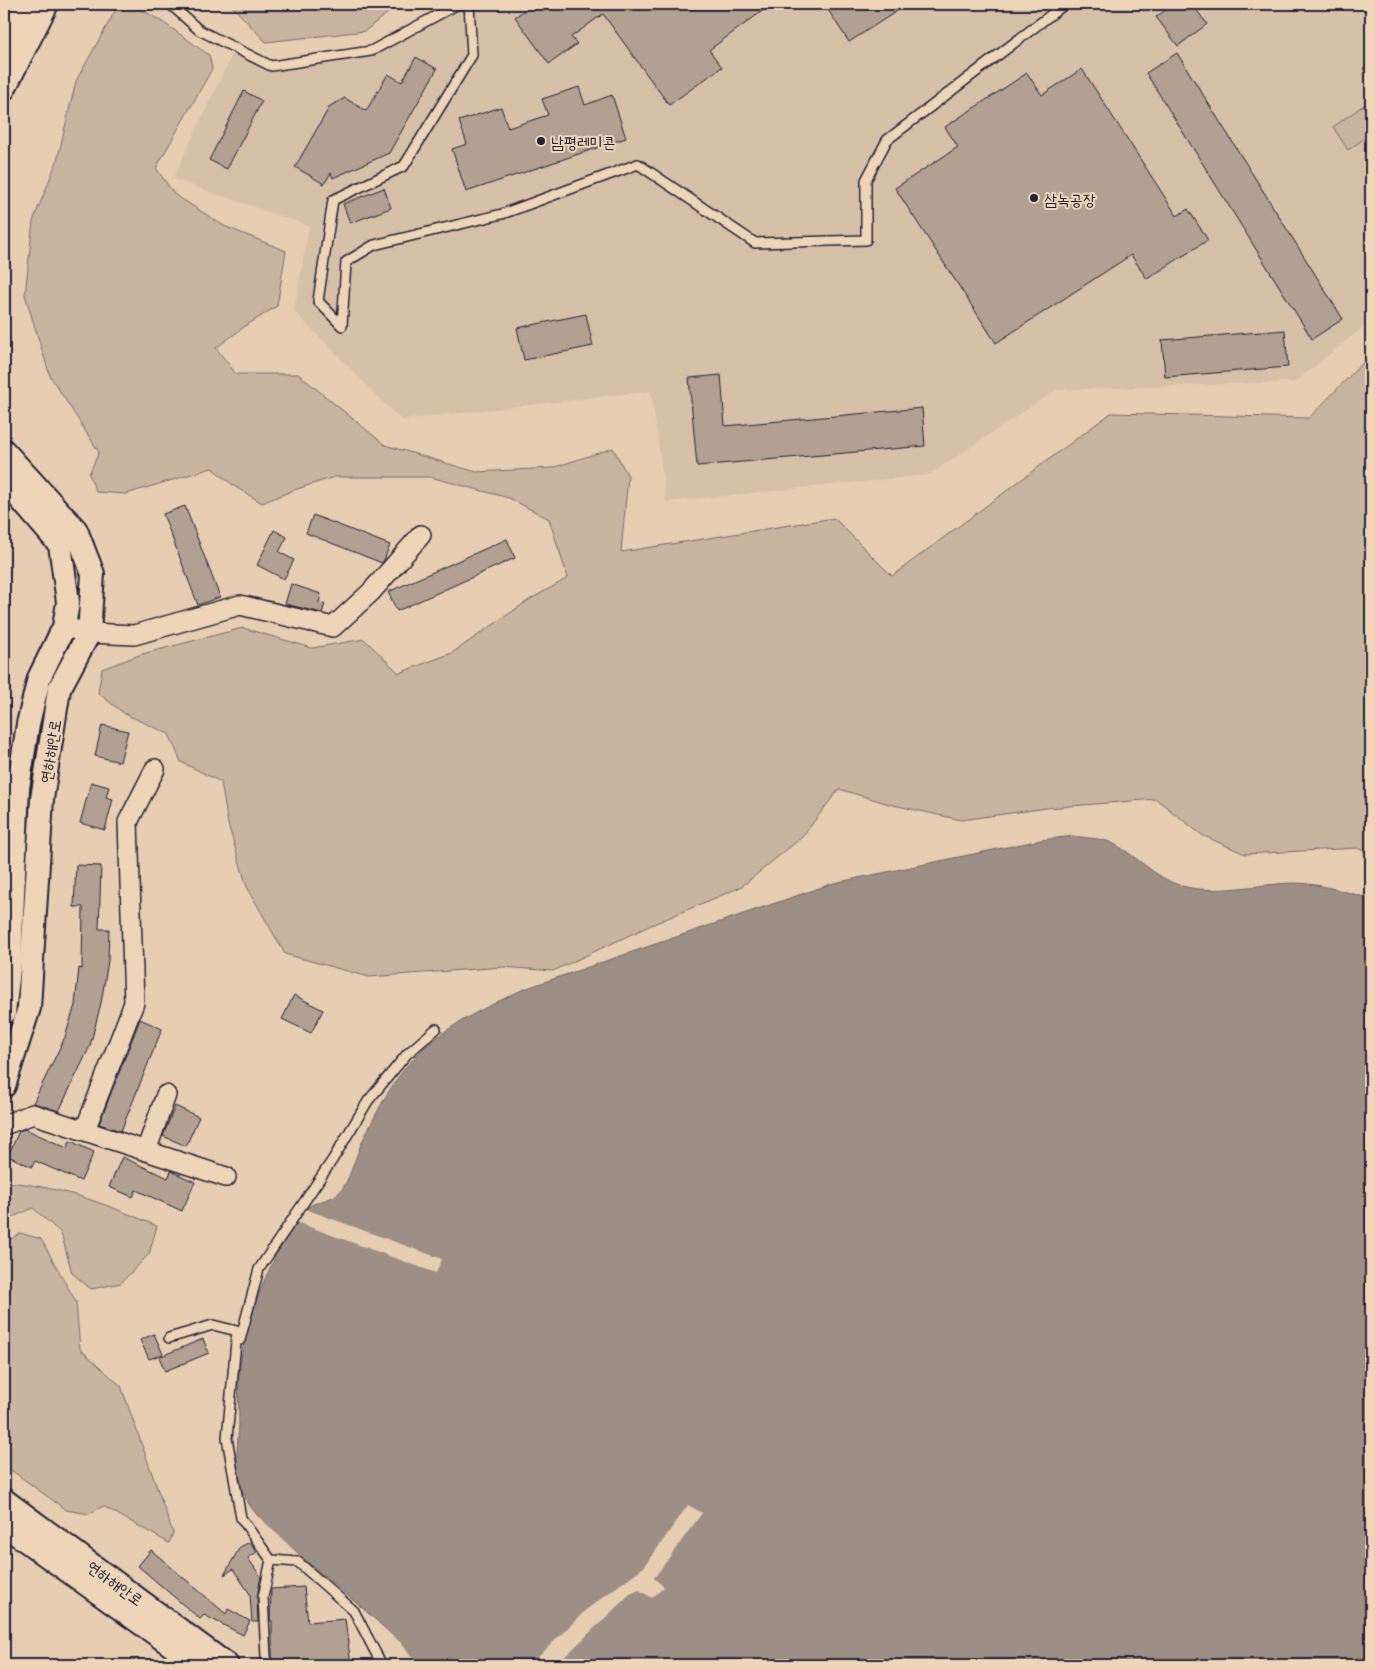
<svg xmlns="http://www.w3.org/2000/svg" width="1375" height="1669" font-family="'Playpen Sans','Poor Story',sans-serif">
  <rect width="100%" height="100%" fill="#e7ceb2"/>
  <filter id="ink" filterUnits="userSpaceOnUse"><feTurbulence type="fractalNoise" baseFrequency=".02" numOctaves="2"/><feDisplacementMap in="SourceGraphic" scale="10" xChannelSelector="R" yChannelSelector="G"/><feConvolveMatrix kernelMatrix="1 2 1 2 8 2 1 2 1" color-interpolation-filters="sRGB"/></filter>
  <g filter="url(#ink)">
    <path fill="#d7c0a8" d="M458,4H1371V321L1295,382L1056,390L929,475L666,502L651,391L401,420L294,311L309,226L173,179L235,48L271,66L371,51Z"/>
    <path fill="#c9b4a0" stroke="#766b6e" d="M119,4C145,4 186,40 209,55L212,69L156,168L174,194L224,226L286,251L277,306L244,327L216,348L236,374H298L385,445L476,472L552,468L613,448L628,476L621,552L834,518L892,576L1111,413L1309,418L1371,354V855L1358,848L1245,854L1202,835L1156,799L1047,808L961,820L889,804L839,789L802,837L741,887L649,926L553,971L503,967L369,977L285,954L247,887L228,824L221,782L181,762L169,734L125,714L98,693L102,669L142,654L243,628L312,648L364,639L399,673L452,653L529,600L568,578L549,519L509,498L430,477H334L294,490L262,503L234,486L212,468L126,494L96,492L89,474L99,452L50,376L25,295L33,221L57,161L76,81Z
      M230,4H399L365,31L266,42Z
      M1371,100V134L1348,150L1333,127Z
      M4,1182C57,1185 109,1205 157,1226L149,1254L121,1283L91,1289L72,1273L61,1233L33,1208L4,1221Z
      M20,1233L41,1239L76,1302L80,1349L121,1386L173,1533L169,1543L103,1506L89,1514L66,1510L4,1465V1244Z"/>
    <path fill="#9e8f86" stroke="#6c6368" d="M1073,836C1084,838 1099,838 1110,842C1136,854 1155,879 1182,886C1214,895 1259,884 1293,883C1319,883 1346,892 1371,899V1665H419C384,1621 335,1587 294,1550C277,1535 257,1519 246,1499C234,1478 237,1450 239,1426C239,1409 238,1391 239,1374C245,1317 270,1258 303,1212C312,1199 334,1203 343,1188C352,1173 356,1155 363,1140C378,1110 393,1079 417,1055C446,1025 487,1007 524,989L834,883L1041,840Z"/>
    <path fill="#e7ceb2" d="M305,1209L442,1259L436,1273L296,1222Z
      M688,1505L702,1513L654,1578L664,1587L652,1598L639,1590L630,1594L556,1665H530L587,1609L645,1566Z
      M259,1517L312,1567L401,1643L419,1665H415L400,1645L279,1540L260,1522Z"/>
    <path fill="#b2a092" stroke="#22223b" d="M533,4H772L709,50L722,67L669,105L603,14L571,37L577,44L549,64L515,17Z
      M824,4H908L849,42Z
      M1174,4H1192L1207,24L1178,46L1156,17Z
      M1177,53L1343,319L1312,339L1146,73Z
      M416,57L437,69L389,153L333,178L331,173L324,184L295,167L330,106L345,98L366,111L388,74L402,82Z
      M1082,69L1177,216L1188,209L1208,240L1147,279L1131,255L996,343L895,188L958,147L945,127L1027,73L1042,95Z
      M579,87L585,105L612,95L626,138L466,192L452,149L467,144L459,121L501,107L508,128L548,115L542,99Z
      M244,91L262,101L227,169L209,160Z
      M384,188L391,208L350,223L343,204Z
      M586,314L593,346L524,360L517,328Z
      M1285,330L1288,367L1165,377L1162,340Z
      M721,375L725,426L922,408L925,446L697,466L689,378Z
      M185,506L220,597L198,605L163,514Z
      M313,515L390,545L384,560L382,563L306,533Z
      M274,530L287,537L279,552L294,560L284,579L257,565Z
      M507,539L515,558L397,611L388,592Z
      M291,584L321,594L319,603L325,604L322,613L285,604Z
      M102,725L128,731L120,762L95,756Z
      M91,782L109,787L106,797L113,799L105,830L80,823Z
      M76,865L101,866L99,929H109L108,961L101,1003L90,1046L59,1111L33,1103L65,1037L75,1005L79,968L82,969L83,907H74Z
      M294,995L323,1010L311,1033L282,1019Z
      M140,1019L162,1029L121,1131L99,1124Z
      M175,1106L199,1117L186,1146L163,1136Z
      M25,1129L67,1148L70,1141L94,1152L81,1181L35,1161L32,1167L8,1156L19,1131Z
      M122,1157L168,1178L171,1171L195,1182L182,1211L136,1190L133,1197L109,1187Z
      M154,1334L163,1354L149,1359L140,1340Z
      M203,1339L209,1353L165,1371L159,1357Z
      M250,1542L257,1552L248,1558L261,1577L257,1597L258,1622H252L250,1594L233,1569L224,1575L240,1547Z
      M151,1550L226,1614L228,1609L250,1621L243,1635L204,1615L200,1619L138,1566Z
      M304,1587L308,1622L345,1619L351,1665H275L272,1656V1621H270L271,1589Z"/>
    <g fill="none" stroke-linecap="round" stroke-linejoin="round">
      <g stroke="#22223b" stroke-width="12">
        <path id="service" d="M170,4L199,30L271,66L371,51L458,4
          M469,4L472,55L404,166L333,200L318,301L342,326L346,262L374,245L502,214L638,164L755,243L866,240V180L887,140L1065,4
          M169,1338L213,1325L237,1331L227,1438L241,1518L271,1560L263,1597L266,1657L269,1665
          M240,1340L259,1269L333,1159L368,1101L407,1054L436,1029
          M271,1560L298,1562L354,1611L382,1665"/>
      </g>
      <g stroke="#22223b" stroke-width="22">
        <path id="minor" d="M64,627L89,633L134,635L240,605L333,627L371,592L421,535
          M4,1125L33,1114L226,1177
          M85,1130L134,1003L128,822L155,769
          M146,1151L166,1095"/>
      </g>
      <g stroke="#22223b" stroke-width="26">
        <path id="tertiary" d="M4,44L23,4
          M4,89L47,4
          M4,451L76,530L93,574L89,633L59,689L42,799L29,1008L4,1086
          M4,480L60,545L68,602L64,627L39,678L28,724L18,788L10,960L4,1013
          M4,1500L227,1665
          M4,1525L199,1665"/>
      </g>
      <use href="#service" stroke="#efd5b7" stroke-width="9"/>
      <use href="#minor" stroke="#efd5b7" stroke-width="19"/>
      <use href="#tertiary" stroke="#efd5b7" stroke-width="22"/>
    </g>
  </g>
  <g fill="#22223b" stroke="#efd5b7" stroke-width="2">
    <circle cx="541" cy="141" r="5"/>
    <circle cx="1034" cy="198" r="5"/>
  </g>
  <g text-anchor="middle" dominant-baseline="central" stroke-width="4" stroke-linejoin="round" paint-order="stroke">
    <g font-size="16" fill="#22223b" stroke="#efd5b7" text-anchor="start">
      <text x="551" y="141">남평레미콘</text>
      <text x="1044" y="198">삼녹공장</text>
    </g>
    <g font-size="16" fill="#22223b" stroke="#efd5b7">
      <text transform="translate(49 751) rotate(-81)">연하해안로</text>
      <text transform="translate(116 1582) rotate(36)">연하해안로</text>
    </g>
  </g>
  <rect width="1375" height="1669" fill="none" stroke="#efd5b7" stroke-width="20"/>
  <rect x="10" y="10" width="1355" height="1649" fill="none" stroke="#22223b" stroke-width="2" filter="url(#ink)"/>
</svg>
